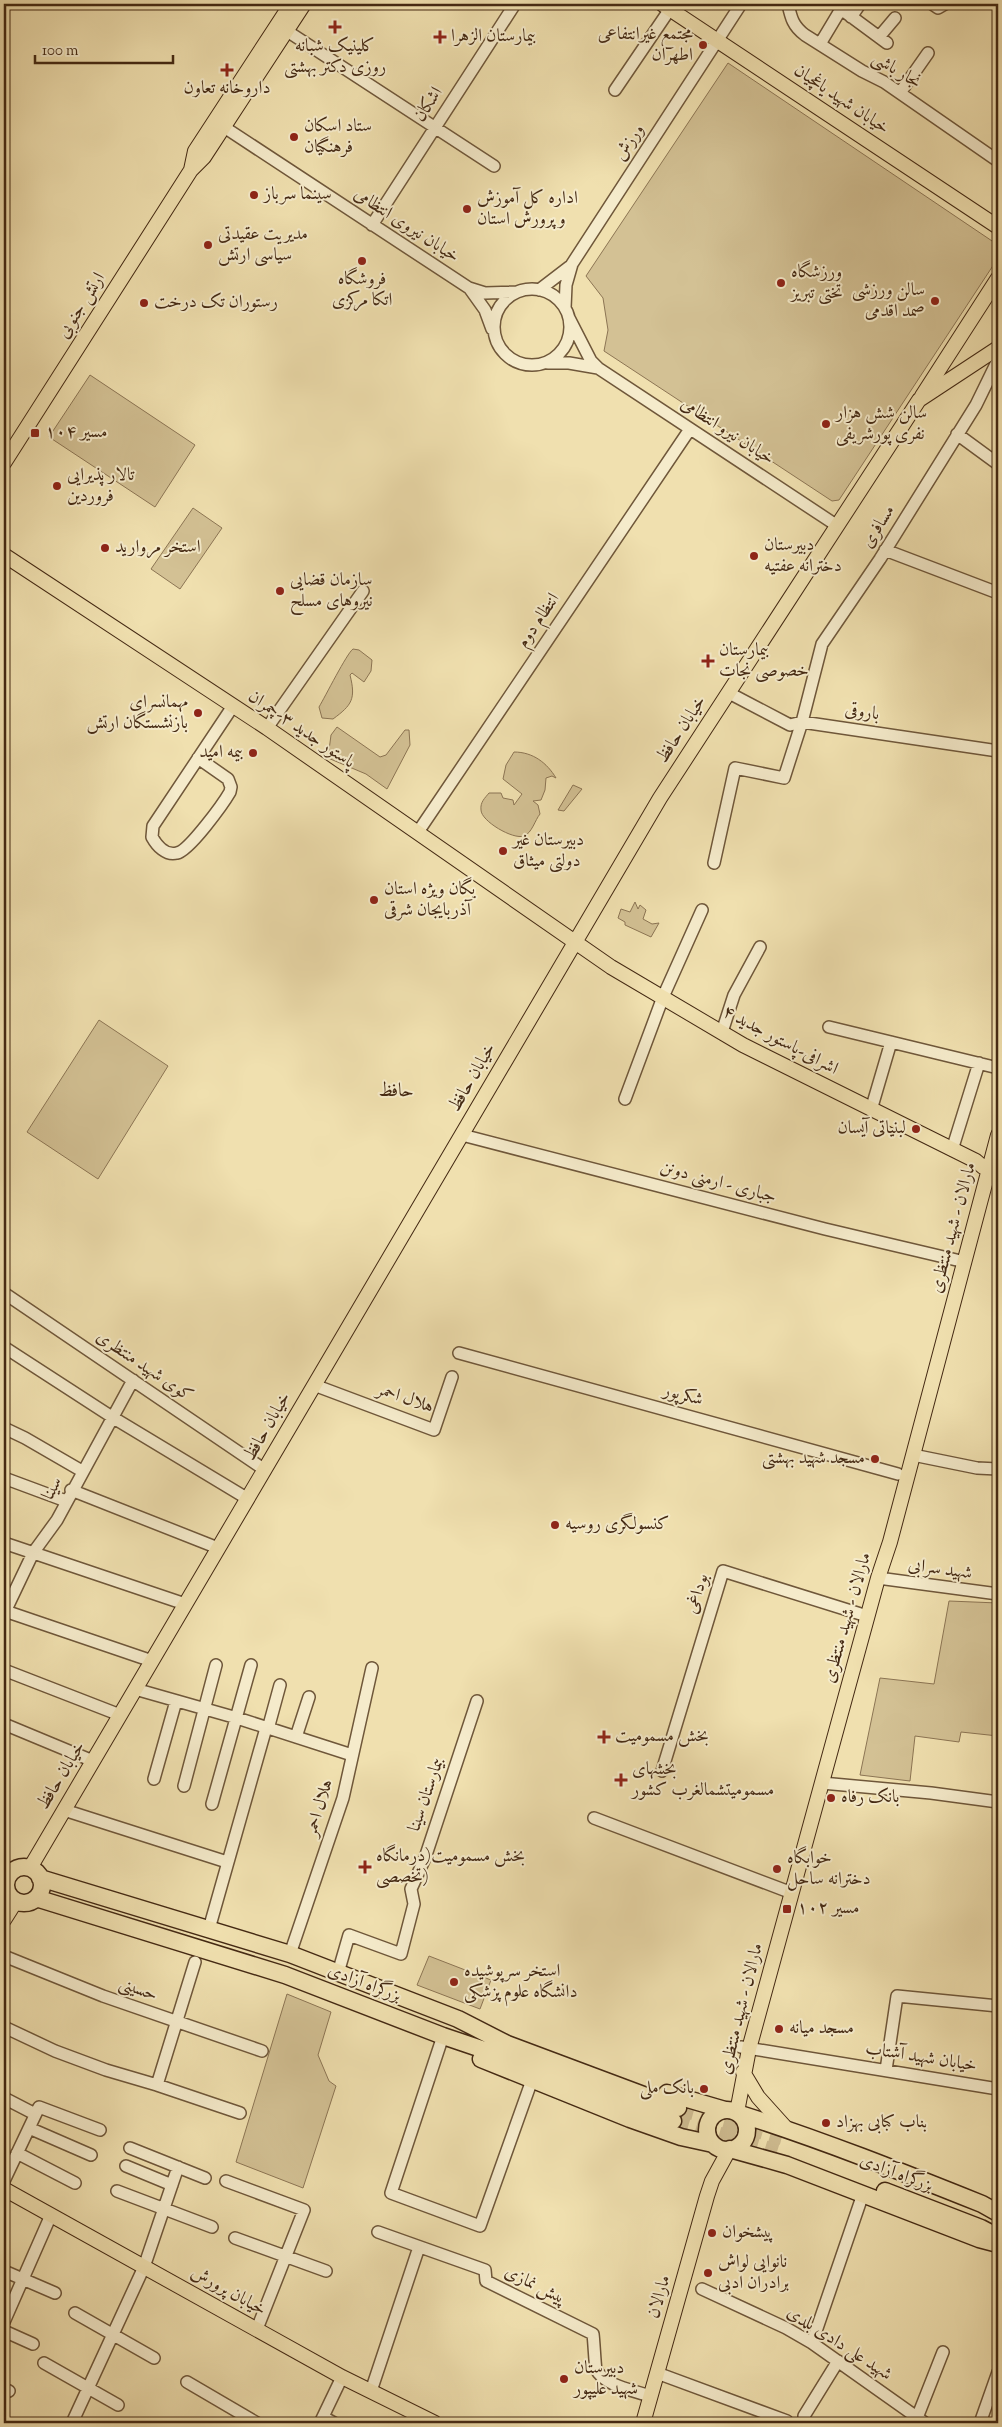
<svg xmlns="http://www.w3.org/2000/svg" width="1002" height="2427" font-family="'Sorts Mill Goudy',Amiri,serif">
  <rect width="100%" height="100%" fill="#f0e0af"/>
  <filter id="stains"><feTurbulence type="fractalNoise" baseFrequency=".004" numOctaves="4"/><feColorMatrix values="0 0 0 0 .2 0 0 0 0 .09 0 0 0 0 .02 0 0 0 .5 -.17"/></filter>
  <radialGradient id="worn" r=".72"><stop offset=".6" stop-color="#630" stop-opacity="0"/><stop offset="1" stop-color="#630" stop-opacity=".3"/></radialGradient>
  <path fill="#d3c194" stroke="#8c7554" d="M728,63L998,245V258L839,500L832,501L604,351L608,330L603,298L586,276Z
    M90,375L195,445L155,507L49,437Z
    M193,508L222,528L180,589L151,569Z
    M353,649L359,650L372,660L371,671L364,682L352,673L350,675C356,699 352,705 333,719L322,718L319,707C325,697 347,653 353,649Z
    M337,727L380,757L386,755L405,730H409L410,745L387,789L366,774L328,758L331,735Z
    M514,752C533,752 547,763 556,778L552,776L546,778L545,790L541,800L533,801L538,805L540,814C535,820 532,833 524,836C513,840 481,821 481,810C480,802 485,798 489,793H501L503,798L513,800L514,805L522,794L503,779L506,765Z
    M573,785L582,789L564,811L558,810Z
    M635,902L638,909L640,905L646,910L643,919L652,924L659,923L651,937L625,925V922L618,918L621,909L630,912Z
    M99,1020L168,1066L98,1179L27,1132Z
    M949,1601L998,1603V1736L961,1732L959,1742L915,1736L910,1781L860,1775L880,1678L934,1684Z
    M429,1956L491,1980L480,2009L417,1985Z
    M287,1994L331,2012L318,2055L329,2081L336,2086L303,2188L236,2162Z"/>
  <g fill="none" stroke-linecap="round" stroke-linejoin="round">
    <path stroke="#cebb90" stroke-width="16" stroke-dasharray="16 8" stroke-linecap="butt" d="M678,2108L782,2137
      M673,2121L777,2152"/>
    <g stroke="#6f573a" stroke-width="14">
      <path id="minor" d="M788,4C791,18 793,26 805,35L862,71L884,82L998,161
        M932,4L938,8L945,4
        M851,17L860,4
        M287,31L494,166
        M879,37L895,18
        M820,44L841,9L887,43
        M615,90L670,9
        M900,93L928,53
        M224,127L469,288L485,293L517,292
        M372,225L515,4
        M470,289L485,310L492,329
        M494 327a38 38 0 1 1 76 0a38 38 0 1 1-76 0Z
        M539,290L569,267
        M565,308L566,285L572,264L741,4
        M569,318L591,361L598,368L836,525
        M548,363H569L598,368
        M957,434L998,464
        M885,550L998,593
        M729,693L790,725L802,722L998,751
        M267,728L363,591
        M198,758L228,779L231,787L230,792C223,804 189,851 177,853C166,856 157,846 152,837L153,826L233,706
        M418,832L690,429
        M714,863L735,768L784,778L802,722L822,644L880,559L976,405L998,360
        M829,1027L998,1068
        M722,1032L734,995L760,947
        M625,1099L663,997L702,910
        M871,1110L891,1042
        M462,1135L825,1229L965,1262
        M952,1150L979,1063
        M4,1293L265,1470
        M4,1347L112,1417L248,1499
        M459,1353L898,1474
        M314,1385L434,1430L452,1377
        M4,1428L25,1438L82,1471
        M913,1455L977,1468L998,1469
        M4,1478L66,1501
        M71,1490L218,1548
        M4,1543L185,1604
        M878,1578L998,1594
        M5,1611L152,1661
        M4,1614L33,1553L57,1520L133,1380
        M4,1670L120,1715
        M135,1689L237,1718L352,1755
        M4,1724L93,1761
        M268,1729L280,1685
        M296,1737L309,1697
        M662,1771L723,1571L867,1616
        M154,1779L176,1701
        M822,1783L931,1793L998,1802
        M184,1786L216,1665
        M212,1804L251,1665
        M64,1810L227,1862
        M594,1818L792,1893
        M209,1929L266,1728
        M290,1954L343,1798L372,1668
        M4,1956L103,1996L262,2051
        M338,1973L349,1935L401,1954L414,1904L411,1889L425,1858L477,1701
        M4,2027L55,2051L106,2070L157,2085L240,2113
        M443,2036L391,2193L480,2226L532,2080
        M741,2047L998,2089
        M886,2070L897,1996L998,2006
        M157,2085L195,1962
        M4,2098L35,2114
        M29,2128L91,2155
        M130,2148L205,2178
        M17,2153L75,2183
        M126,2166L172,2185
        M4,2181L39,2107L100,2130
        M226,2181L304,2210L257,2329
        M117,2191L212,2227
        M378,2232L485,2270L486,2281L593,2334C594,2341 595,2366 596,2369C604,2386 633,2390 650,2396
        M235,2238L326,2271
        M4,2271L55,2293
        M702,2289L786,2328L812,2343L925,2423
        M75,2313L154,2358
        M4,2322L51,2215
        M4,2331L33,2344
        M812,2343L863,2194
        M44,2363L118,2405
        M657,2373L787,2421
        M187,2382L257,2423
        M4,2389L9,2391
        M371,2391L419,2247
        M804,2416L838,2361
        M323,2417L334,2423
        M72,2423L144,2267L178,2167
        M320,2423L342,2377
        M915,2423L943,2352
        M980,2423L998,2372"/>
    </g>
    <g stroke="#442913" stroke-width="16">
      <path id="major" d="M662,4L998,227
        M191,170L195,151L291,4
        M922,396L998,278
        M4,463L191,170L204,157L304,4
        M4,555L267,728L611,967L743,1045L976,1161L983,1167L998,1173
        M30,1868L660,798L919,400L998,348
        M4,1920L16,1901
        M743,2072L758,2097L785,2127
        M737,2112L749,2049L878,1578L890,1542L998,1135
        M4,2189L342,2377L435,2423
        M643,2423L707,2196L712,2181L729,2150"/>
    </g>
    <g stroke="#442913" stroke-width="19">
      <path id="highway" d="M6 1885a18 18 0 1 1 36 0a18 18 0 1 1-36 0Z
        M40,1878L290,1954L458,2019L507,2044L678,2108
        M36,1898L285,1975L443,2036L502,2056L673,2121
        M481,2059L630,2119L681,2137L713,2144
        M667,2093L725,2110
        M707 2130a20 20 0 1 1 40 0a20 20 0 1 1-40 0Z
        M740,2114C822,2140 902,2172 982,2204L998,2213
        M730,2149L787,2165L979,2239L998,2244
        M885,2191L981,2228L998,2237"/>
    </g>
    <use href="#minor" stroke="#f5ebcb" stroke-width="11"/>
    <use href="#major" stroke="#f0e0af" stroke-width="14"/>
    <use href="#highway" stroke="#f0e0af" stroke-width="16"/>
  </g>
  <g fill="#8f2418" stroke="#f5ebcb" stroke-width="2">
    <path d="M332.5 19.5h5v5h5v5h-5v5h-5v-5h-5v-5h5z"/>
    <path d="M437.5 29.5h5v5h5v5h-5v5h-5v-5h-5v-5h5z"/>
    <circle cx="703" cy="45" r="5"/>
    <path d="M224.5 62.5h5v5h5v5h-5v5h-5v-5h-5v-5h5z"/>
    <circle cx="294" cy="137" r="5"/>
    <circle cx="254" cy="195" r="5"/>
    <circle cx="467" cy="209" r="5"/>
    <circle cx="208" cy="245" r="5"/>
    <circle cx="362" cy="261" r="5"/>
    <circle cx="781" cy="283" r="5"/>
    <circle cx="935" cy="301" r="5"/>
    <circle cx="144" cy="303" r="5"/>
    <circle cx="826" cy="424" r="5"/>
    <rect x="30" y="428" width="10" height="10" rx="2.5"/>
    <circle cx="57" cy="486" r="5"/>
    <circle cx="105" cy="548" r="5"/>
    <circle cx="754" cy="556" r="5"/>
    <circle cx="280" cy="591" r="5"/>
    <path d="M705.5 653.5h5v5h5v5h-5v5h-5v-5h-5v-5h5z"/>
    <circle cx="198" cy="713" r="5"/>
    <circle cx="253" cy="753" r="5"/>
    <circle cx="503" cy="851" r="5"/>
    <circle cx="374" cy="900" r="5"/>
    <circle cx="916" cy="1129" r="5"/>
    <circle cx="875" cy="1459" r="5"/>
    <circle cx="555" cy="1525" r="5"/>
    <path d="M601.5 1729.5h5v5h5v5h-5v5h-5v-5h-5v-5h5z"/>
    <path d="M618.5 1772.5h5v5h5v5h-5v5h-5v-5h-5v-5h5z"/>
    <circle cx="831" cy="1798" r="5"/>
    <path d="M362.5 1859.5h5v5h5v5h-5v5h-5v-5h-5v-5h5z"/>
    <circle cx="777" cy="1869" r="5"/>
    <rect x="782" y="1904" width="10" height="10" rx="2.5"/>
    <circle cx="454" cy="1982" r="5"/>
    <circle cx="779" cy="2029" r="5"/>
    <circle cx="704" cy="2089" r="5"/>
    <circle cx="826" cy="2123" r="5"/>
    <circle cx="712" cy="2233" r="5"/>
    <circle cx="708" cy="2273" r="5"/>
    <circle cx="564" cy="2379" r="5"/>
  </g>
  <g text-anchor="middle" dominant-baseline="central" stroke-width="4" stroke-linejoin="round" paint-order="stroke">
    <g font-size="18" fill="#442913" stroke="#f5ebcb" text-anchor="start">
      <text x="693" y="35" text-anchor="end">مجتمع غیرانتفاعی<tspan x="693" dy="21">اطهران</tspan></text>
      <text x="451" y="37">بیمارستان الزهرا</text>
      <text x="335" y="47" text-anchor="middle">کلینیک شبانه<tspan x="335" dy="21">روزی دکتر بهشتی</tspan></text>
      <text x="227" y="89" text-anchor="middle">داروخانه تعاون</text>
      <text x="304" y="127">ستاد اسکان<tspan x="304" dy="21">فرهنگیان</tspan></text>
      <text x="264" y="195">سینما سرباز</text>
      <text x="477" y="199">اداره کل آموزش<tspan x="477" dy="21">و پرورش استان</tspan></text>
      <text x="218" y="235">مدیریت عقیدتی<tspan x="218" dy="21">سیاسی ارتش</tspan></text>
      <text x="791" y="273">ورزشگاه<tspan x="791" dy="21">تختی تبریز</tspan></text>
      <text x="362" y="280" text-anchor="middle">فروشگاه<tspan x="362" dy="21">اتکا مرکزی</tspan></text>
      <text x="925" y="291" text-anchor="end">سالن ورزشی<tspan x="925" dy="21">صمد اقدمی</tspan></text>
      <text x="154" y="303">رستوران تک درخت</text>
      <text x="836" y="414">سالن شش هزار<tspan x="836" dy="21">نفری پورشریفی</tspan></text>
      <text x="45" y="433">مسیر ۱۰۴</text>
      <text x="67" y="476">تالار پذیرایی<tspan x="67" dy="21">فروردین</tspan></text>
      <text x="764" y="546">دبیرستان<tspan x="764" dy="21">دخترانه عفتیه</tspan></text>
      <text x="115" y="548">استخر مروارید</text>
      <text x="290" y="581">سازمان قضایی<tspan x="290" dy="21">نیروهای مسلح</tspan></text>
      <text x="719" y="651">بیمارستان<tspan x="719" dy="21">خصوصی نجات</tspan></text>
      <text x="188" y="703" text-anchor="end">مهمانسرای<tspan x="188" dy="21">بازنشستگان ارتش</tspan></text>
      <text x="243" y="753" text-anchor="end">بیمه امید</text>
      <text x="513" y="841">دبیرستان غیر<tspan x="513" dy="21">دولتی میثاق</tspan></text>
      <text x="384" y="890">یگان ویژه استان<tspan x="384" dy="21">آذربایجان شرقی</tspan></text>
      <text x="906" y="1129" text-anchor="end">لبنیاتی آیسان</text>
      <text x="865" y="1459" text-anchor="end">مسجد شهید بهشتی</text>
      <text x="565" y="1525">کنسولگری روسیه</text>
      <text x="615" y="1737">بخش مسمومیت</text>
      <text x="632" y="1770">بخشهای<tspan x="632" dy="21">مسمومیتشمالغرب کشور</tspan></text>
      <text x="841" y="1798">بانک رفاه</text>
      <text x="376" y="1857">بخش مسمومیت(درمانگاه<tspan x="376" dy="21">تخصصی)</tspan></text>
      <text x="787" y="1859">خوابگاه<tspan x="787" dy="21">دخترانه ساحل</tspan></text>
      <text x="797" y="1909">مسیر ۱۰۲</text>
      <text x="464" y="1972">استخر سرپوشیده<tspan x="464" dy="21">دانشگاه علوم پزشکی</tspan></text>
      <text x="789" y="2029">مسجد میانه</text>
      <text x="694" y="2089" text-anchor="end">بانک ملی</text>
      <text x="836" y="2123">بناب کبابی بهزاد</text>
      <text x="722" y="2233">پیشخوان</text>
      <text x="718" y="2263">نانوایی لواش<tspan x="718" dy="21">برادران ادبی</tspan></text>
      <text x="574" y="2369">دبیرستان<tspan x="574" dy="21">شهید علیپور</tspan></text>
    </g>
    <g font-size="18" fill="#442913" stroke="#f5ebcb">
      <text transform="translate(896 71) rotate(31)">نجار باشی</text>
      <text transform="translate(841 100) rotate(34)">خیابان شهید یاغچیان</text>
      <text transform="translate(429 105) rotate(-57)">اشکان</text>
      <text transform="translate(630 143) rotate(-57)">ورزش</text>
      <text transform="translate(406 226) rotate(33)">خیابان نیروی انتظامی</text>
      <text transform="translate(82 306) rotate(-58)">ارتش جنوبی</text>
      <text transform="translate(727 432) rotate(33)">خیابان نیرو انتظامی</text>
      <text transform="translate(879 527) rotate(-58)">مسافری</text>
      <text transform="translate(539 621) rotate(-56)">انتظام دوم</text>
      <text transform="translate(862 713) rotate(8)">باروقی</text>
      <text transform="translate(301 730) rotate(34)">پاستور جدید ۳-چمران</text>
      <text transform="translate(682 730) rotate(-57)">خیابان حافظ</text>
      <text transform="translate(780 1041) rotate(28)">اشرافی-پاستور جدید ۴</text>
      <text transform="translate(473 1078) rotate(-60)">خیابان حافظ</text>
      <text transform="translate(718 1183) rotate(15)">جباری - ارمنی دونن</text>
      <text transform="translate(954 1228) rotate(-75)">مارالان - شهید منتظری</text>
      <text transform="translate(144 1367) rotate(34)">کوی شهید منتظری</text>
      <text transform="translate(683 1396) rotate(15)">شکرپور</text>
      <text transform="translate(405 1399) rotate(19)">هلال احمر</text>
      <text transform="translate(268 1427) rotate(-60)">خیابان حافظ</text>
      <text transform="translate(53 1489) rotate(-63)">سینا</text>
      <text transform="translate(940 1570) rotate(8)">شهید سرابی</text>
      <text transform="translate(698 1594) rotate(-73)">بوداغی</text>
      <text transform="translate(848 1618) rotate(-74)">مارالان - شهید منتظری</text>
      <text transform="translate(62 1776) rotate(-59)">خیابان حافظ</text>
      <text transform="translate(427 1795) rotate(-71)">بیمارستان سینا</text>
      <text transform="translate(320 1808) rotate(-73)">هلال احمر</text>
      <text transform="translate(364 1984) rotate(21)">بزرگراه آزادی</text>
      <text transform="translate(138 1990) rotate(20)">حسینی</text>
      <text transform="translate(742 2009) rotate(-76)">مارالان - شهید منتظری</text>
      <text transform="translate(921 2058) rotate(9)">خیابان شهید آشتاب</text>
      <text transform="translate(896 2174) rotate(21)">بزرگراه آزادی</text>
      <text transform="translate(535 2286) rotate(26)">پیش نمازی</text>
      <text transform="translate(228 2292) rotate(29)">خیابان پرورش</text>
      <text transform="translate(660 2297) rotate(-74)">مارالان</text>
      <text transform="translate(839 2344) rotate(33)">شهید علی دادی بلدی</text>
    </g>
    <g font-size="19" fill="#442913" stroke="#f5ebcb">
      <text x="396" y="1091">حافظ</text>
    </g>
  </g>
  <rect width="1002" height="2427" fill="none" stroke="#f0e0af" stroke-width="20"/>
  <rect x="5" y="5" width="992" height="2417" fill="none" stroke="#442913" stroke-width="2.5"/>
  <rect x="10" y="10" width="982" height="2407" fill="none" stroke="#442913"/>
  <path d="M35 55v8h138v-8" fill="none" stroke="#442913" stroke-width="2.5"/>
  <text x="42" y="55" font-size="15" fill="#442913" stroke="#f5ebcb" stroke-width="4" paint-order="stroke">100 m</text>
  <rect width="100%" height="100%" filter="url(#stains)"/>
  <rect width="100%" height="100%" fill="url(#worn)"/>
</svg>
